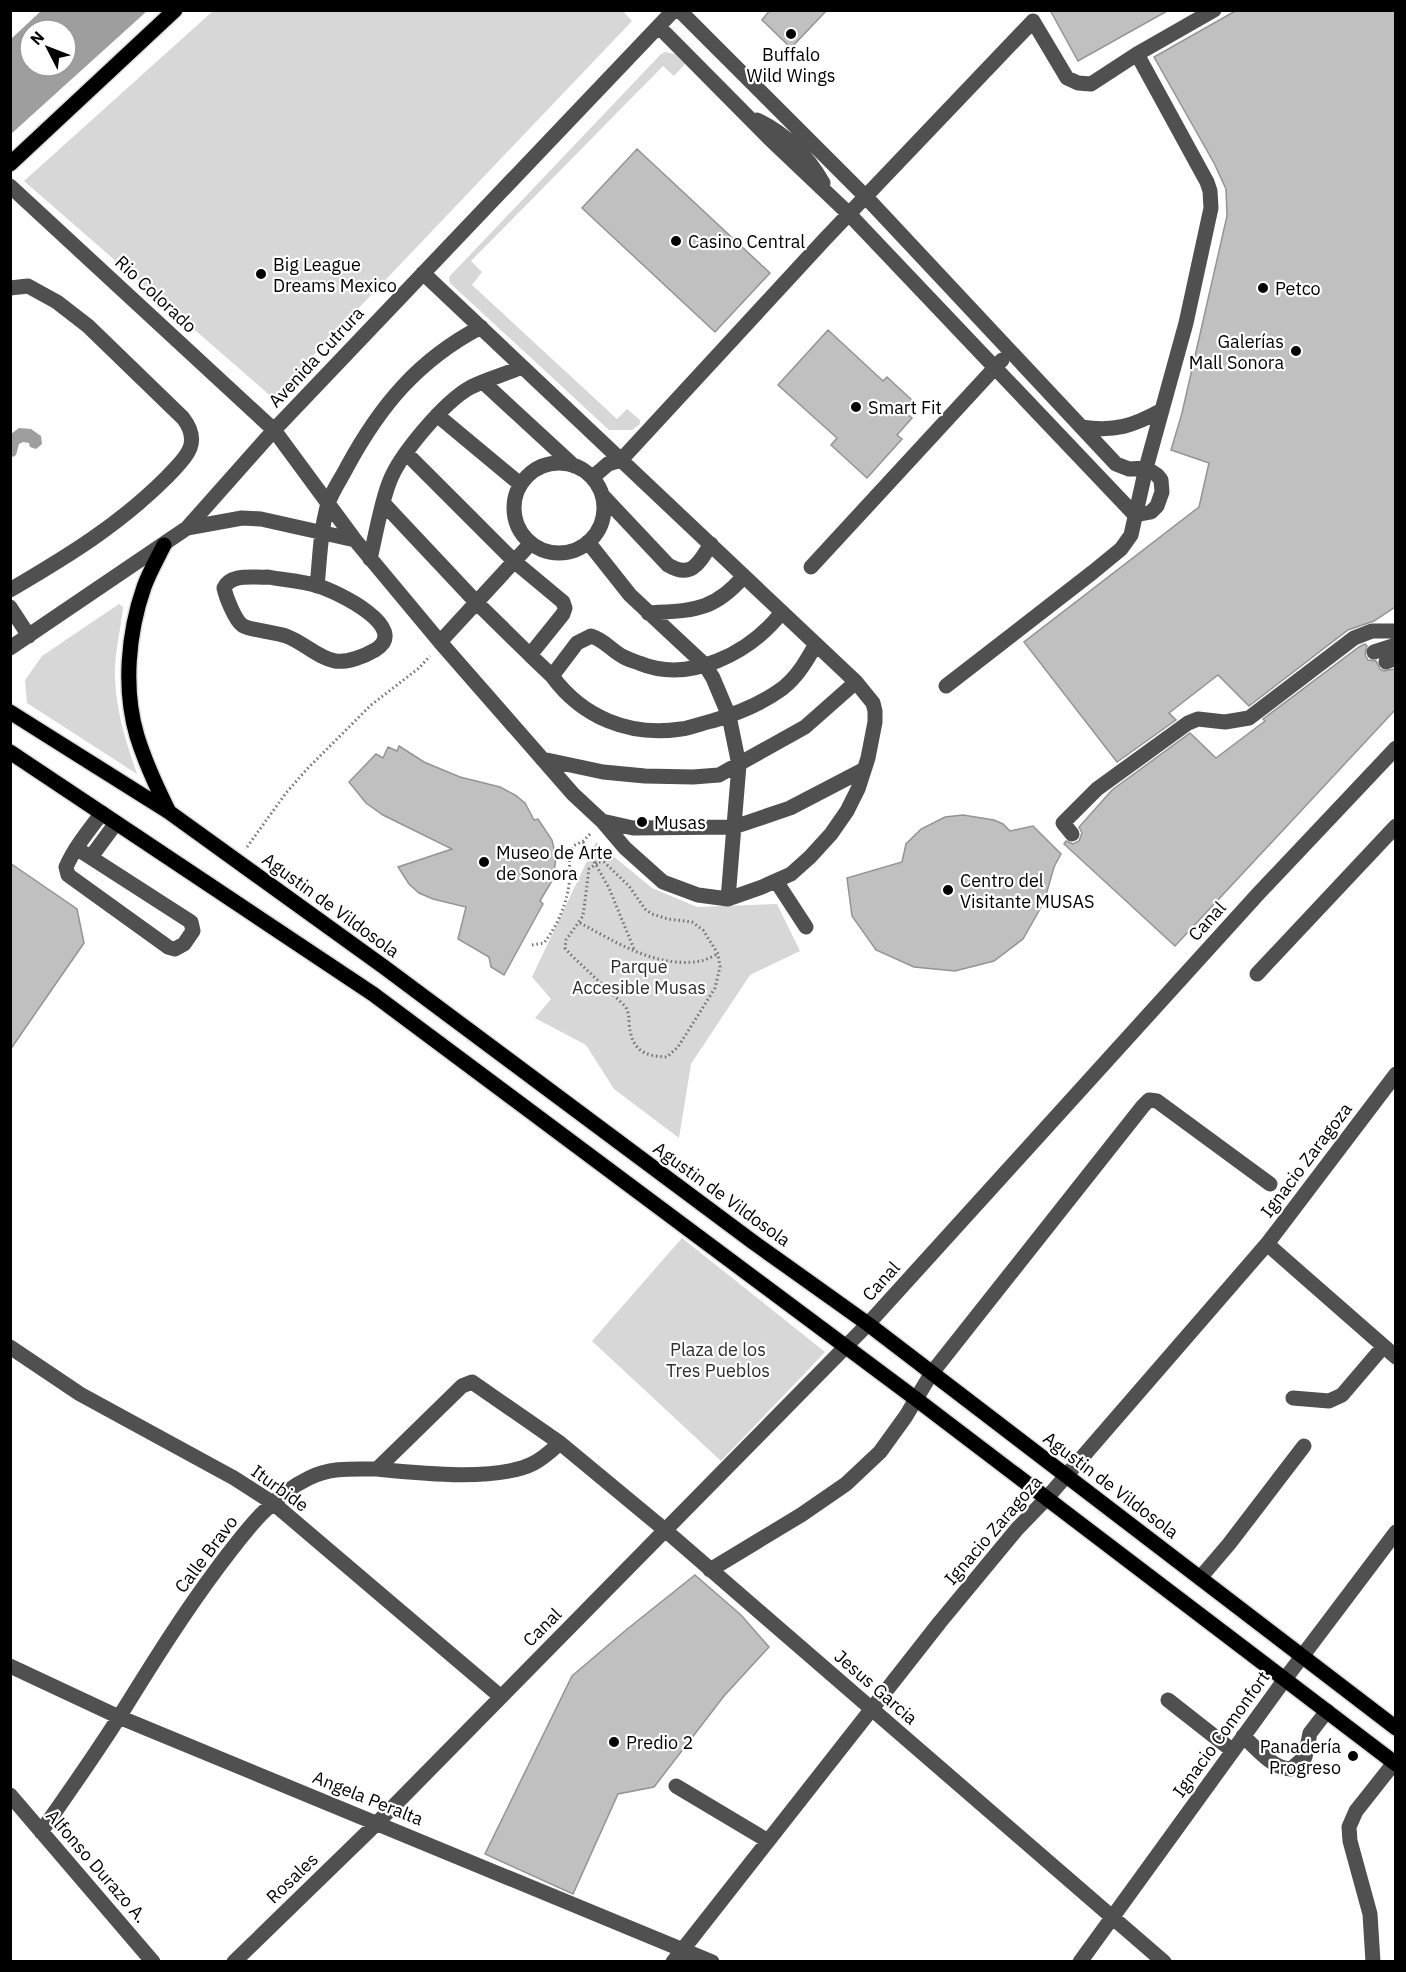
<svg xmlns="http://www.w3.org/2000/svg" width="1406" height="1972" font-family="'IBM Plex Sans',sans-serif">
  <rect width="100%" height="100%" fill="#fff"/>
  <path fill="#d7d7d7" d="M622,10L632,21L273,398L24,181L213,11Z
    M665,52L675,54L685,64L674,76L663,66L471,261L482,272L472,285L617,419L627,409L640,420V424L632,430H609L450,283L449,277L661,54Z
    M119,604L123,607C121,630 114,653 115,677C116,711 126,742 137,774L27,703L25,680L42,656Z
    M596,842L652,888L697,907L777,904L800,951L750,975L691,1064L679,1138L614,1089L586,1045L535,1018L551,999L532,977Z
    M682,1238L825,1352L721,1461L592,1341Z"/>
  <path fill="#9e9e9e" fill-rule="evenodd" d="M41,11H147L11,134V39ZM30,30H66V66H30Z
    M19,428L31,429L41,436L42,444L36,449L30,447L29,443L23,442L19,444L16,455L13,457L11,456V434Z"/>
  <path fill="#c0c0c0" stroke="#949494" stroke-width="1.5" d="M770,10H827L791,48L762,20Z
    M1050,10H1169L1078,61Z
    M1237,10H1395V607L1374,621L1348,630L1249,706L1218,675L1169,713L1176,720L1117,762L1024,642L1199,507L1209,463L1171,450L1182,413L1227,216L1226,189L1214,163L1154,57Z
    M637,149L770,273L715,332L582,208Z
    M828,330L883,381L887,377L914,402L905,412L912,418L897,435L902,439L867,478L831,445L837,438L778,385Z
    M1365,644L1367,646L1365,654L1368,660L1376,661L1380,669L1384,671L1394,669L1395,671V710L1175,946L1064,844L1066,841L1073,844L1079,841L1082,833L1079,827L1112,790L1190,733L1216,758L1265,721L1263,719L1359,647Z
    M399,746L424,762L460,777L500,787L515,795L525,803L534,820L538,819L552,840L556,858L553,879L540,901L543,904L504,975L491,967L489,957L458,939L466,907L433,899L419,893L409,884L398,867L452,849L383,815L366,803L349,782L376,754L383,758L388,747L397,751Z
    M963,815L994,820L1003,824L1010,831L1033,826L1061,854L1054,867L1044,902L1023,939L994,961L955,971L914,967L876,950L852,916L847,878L902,862L906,844L921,829L945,817Z
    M10,863L77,909L84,943L10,1050Z
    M695,1575L741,1615L769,1647L724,1696L654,1787L618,1794L573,1894L485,1854L572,1676L626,1630Z"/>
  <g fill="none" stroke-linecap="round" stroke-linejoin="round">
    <g stroke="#dbdbdb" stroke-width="18">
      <path id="major" d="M10,164L175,10
        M164,545C157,559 149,573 144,587C128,633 123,689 137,736C145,762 157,788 169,812
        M10,712L169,812L384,967L753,1242L868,1324L1396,1728
        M10,752L373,994L916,1399L1396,1764"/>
    </g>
    <path stroke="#727272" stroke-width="3" stroke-dasharray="1.5 3" stroke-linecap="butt" d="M583,842L609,888L634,949
      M247,847L286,793L307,769L371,705L419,668L430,656
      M599,862H604L629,886L645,909L652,914L668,919L692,922L703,930L718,954L720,967L715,988L678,1047L667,1057C643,1056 632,1050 629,1024C629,1017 629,1012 625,1006L570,954L565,948L566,940L583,916L589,869Z
      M580,923C616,942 657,969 701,961C706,960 713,956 718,954
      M532,945L544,943C557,926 566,906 569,885C571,872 567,858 573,846L583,841L591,833"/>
    <path stroke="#505050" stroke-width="15" d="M679,10L865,196L1116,464L1129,469L1146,468L1157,475L1161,480L1162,492L1157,506L1151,512L1135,515
      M659,27L769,138L849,214L1135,515
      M757,120C786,134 807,155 823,183
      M10,186L274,430L355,540L440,642L573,794L602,821L625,848L663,882L698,895L728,899L762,887L791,874L810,857L831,834L847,811L858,789L868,758L875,722V711L873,703L856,682L423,273
      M10,288L28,286L57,302L88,326L183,418C190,427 194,437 190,448C186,459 175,468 167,477C119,525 68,556 10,590
      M484,383L574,466
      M437,415L520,484
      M1081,427C1115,432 1133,426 1162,410
      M514 508a45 45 0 1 1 90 0a45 45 0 1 1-90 0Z
      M593,477L608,464L621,460L825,239L1033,21L1067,78L1078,83L1091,84L1137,54L1214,10
      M603,496L668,565C692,579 699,563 711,544
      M384,504L477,603L530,655L563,614L565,608L563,602L515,562L406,453
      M187,528L242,518L261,519L355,540
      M588,542L630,595L705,665L713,678L729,716L739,765L728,899
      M370,559C376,534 380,507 389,483C399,455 445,401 471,387C487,379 506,374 522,367
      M811,567L1002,360
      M268,577C284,580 302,581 318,586C336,591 412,628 375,650C365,656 347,663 335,661C318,658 303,642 286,636C276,632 248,630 242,625C235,620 226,597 224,588C231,573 253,578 268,577Z
      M317,586C320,559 320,530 328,504C332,491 341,479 347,467C380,406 418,360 481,327
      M10,607L29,636
      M782,612C750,653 690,684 639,663C633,661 627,659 622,656C611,650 603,639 591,636L577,643L552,676C582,717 629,737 681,729C691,728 702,723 712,721C736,714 763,703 783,688C798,676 807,660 816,644
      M648,613C693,610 713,612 744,576
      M440,642L531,543
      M10,648L187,528L274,430L674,10
      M1374,652L1396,645
      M530,655L552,676
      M1386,662L1396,658
      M946,686L1093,572L1121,549L1131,535L1146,468L1186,323L1211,208L1210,191L1207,182L1137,54
      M542,759L603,772L645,776L693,777L719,775L805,727L856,682
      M602,821L633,828L734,827L790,808L863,770
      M1072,834L1063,823L1097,789L1188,723L1198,719L1225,722L1249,718L1354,638L1372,631H1396
      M76,848L191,922L193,931L184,944L175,949L168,947L68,875L66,867C75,847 89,830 102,813
      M91,857L116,823
      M776,881L806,927
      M1257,974L1396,826
      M1267,1244L1396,1357
      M10,1347L80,1394L234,1478L273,1503L501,1697
      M1293,1398L1329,1401L1342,1395L1383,1347
      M377,1469C417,1473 498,1482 534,1463C544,1458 552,1450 560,1443
      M710,1570L801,1515L846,1484L880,1452L906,1416L931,1374L1143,1106L1149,1100L1157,1101L1270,1184
      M1200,1578L1229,1544L1304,1446
      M10,1666L119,1717L712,1962
      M1168,1700L1233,1751
      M1243,1736C1256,1748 1273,1769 1291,1769L1305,1757L1310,1733L1327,1711
      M676,1786L768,1841
      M10,1795L153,1962
      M41,1832C68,1793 96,1754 121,1714C152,1664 183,1614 219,1566C244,1533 271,1496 309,1478C331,1467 354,1469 377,1469L462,1386L472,1382L560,1443L665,1530L1164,1962
      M234,1962L377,1823L868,1324L1258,894L1396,748
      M673,1962L940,1622L1017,1529L1046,1499L1267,1244L1396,1074
      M1080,1962L1285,1679L1396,1532
      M1373,1962L1370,1914L1350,1841L1349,1827L1356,1811L1394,1763"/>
    <use href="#major" stroke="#000" stroke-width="15"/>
  </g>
  <g fill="#000" stroke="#fff" stroke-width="2">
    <circle cx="791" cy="34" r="6"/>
    <circle cx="676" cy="241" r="6"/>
    <circle cx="261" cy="274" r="6"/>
    <circle cx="1263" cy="288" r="6"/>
    <circle cx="1296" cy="351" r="6"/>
    <circle cx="856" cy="407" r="6"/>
    <circle cx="642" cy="822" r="6"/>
    <circle cx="484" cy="862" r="6"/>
    <circle cx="948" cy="890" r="6"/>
    <circle cx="614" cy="1742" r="6"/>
    <circle cx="1353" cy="1756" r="6"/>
  </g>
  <g text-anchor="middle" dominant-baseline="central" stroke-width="4.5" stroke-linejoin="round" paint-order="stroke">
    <g font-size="18" fill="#000" stroke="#fff" text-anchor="start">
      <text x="791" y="54" text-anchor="middle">Buffalo<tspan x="791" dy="21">Wild Wings</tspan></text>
      <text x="688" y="241">Casino Central</text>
      <text x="273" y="264">Big League<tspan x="273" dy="21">Dreams Mexico</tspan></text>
      <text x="1275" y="288">Petco</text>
      <text x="1284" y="341" text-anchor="end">Galerías<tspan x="1284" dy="21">Mall Sonora</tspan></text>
      <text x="868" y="407">Smart Fit</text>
      <text x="654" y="822">Musas</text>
      <text x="496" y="852">Museo de Arte<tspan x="496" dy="21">de Sonora</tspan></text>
      <text x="960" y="880">Centro del<tspan x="960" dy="21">Visitante MUSAS</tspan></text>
      <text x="626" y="1742">Predio 2</text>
      <text x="1341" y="1746" text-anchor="end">Panadería<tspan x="1341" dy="21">Progreso</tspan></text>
    </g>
    <g font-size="18" fill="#000" stroke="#fff">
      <text transform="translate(156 294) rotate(43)">Rio Colorado</text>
      <text transform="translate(316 357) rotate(-47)">Avenida Cutrura</text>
      <text transform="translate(331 905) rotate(36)">Agustin de Vildosola</text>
      <text transform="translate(1207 921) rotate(-48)">Canal</text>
      <text transform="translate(1306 1160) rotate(-53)">Ignacio Zaragoza</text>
      <text transform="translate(722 1194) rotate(36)">Agustin de Vildosola</text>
      <text transform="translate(881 1281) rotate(-48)">Canal</text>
      <text transform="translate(1111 1485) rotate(37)">Agustin de Vildosola</text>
      <text transform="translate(280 1488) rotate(36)">Iturbide</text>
      <text transform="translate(993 1530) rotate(-49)">Ignacio Zaragoza</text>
      <text transform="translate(206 1554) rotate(-53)">Calle Bravo</text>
      <text transform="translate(542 1627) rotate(-45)">Canal</text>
      <text transform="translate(876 1687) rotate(41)">Jesus Garcia</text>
      <text transform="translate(1221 1734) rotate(-54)">Ignacio Comonfort</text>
      <text transform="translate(368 1798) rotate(22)">Angela Peralta</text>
      <text transform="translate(97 1866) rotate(49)">Alfonso Durazo A.</text>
      <text transform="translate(292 1878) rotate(-44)">Rosales</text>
    </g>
    <g font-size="18" fill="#2e2e2e" stroke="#fff">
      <text x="639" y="966">Parque<tspan x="639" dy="21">Accesible Musas</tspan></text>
      <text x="718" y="1349">Plaza de los<tspan x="718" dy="21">Tres Pueblos</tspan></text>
    </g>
  </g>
  <rect width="1406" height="1972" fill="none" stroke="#000000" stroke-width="24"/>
  <g transform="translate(48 48) rotate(312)"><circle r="28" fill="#ffffff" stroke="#999999" stroke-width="1.5"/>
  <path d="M0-4.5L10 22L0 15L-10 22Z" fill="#000000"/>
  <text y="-9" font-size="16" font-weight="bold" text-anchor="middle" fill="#000000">N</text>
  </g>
</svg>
